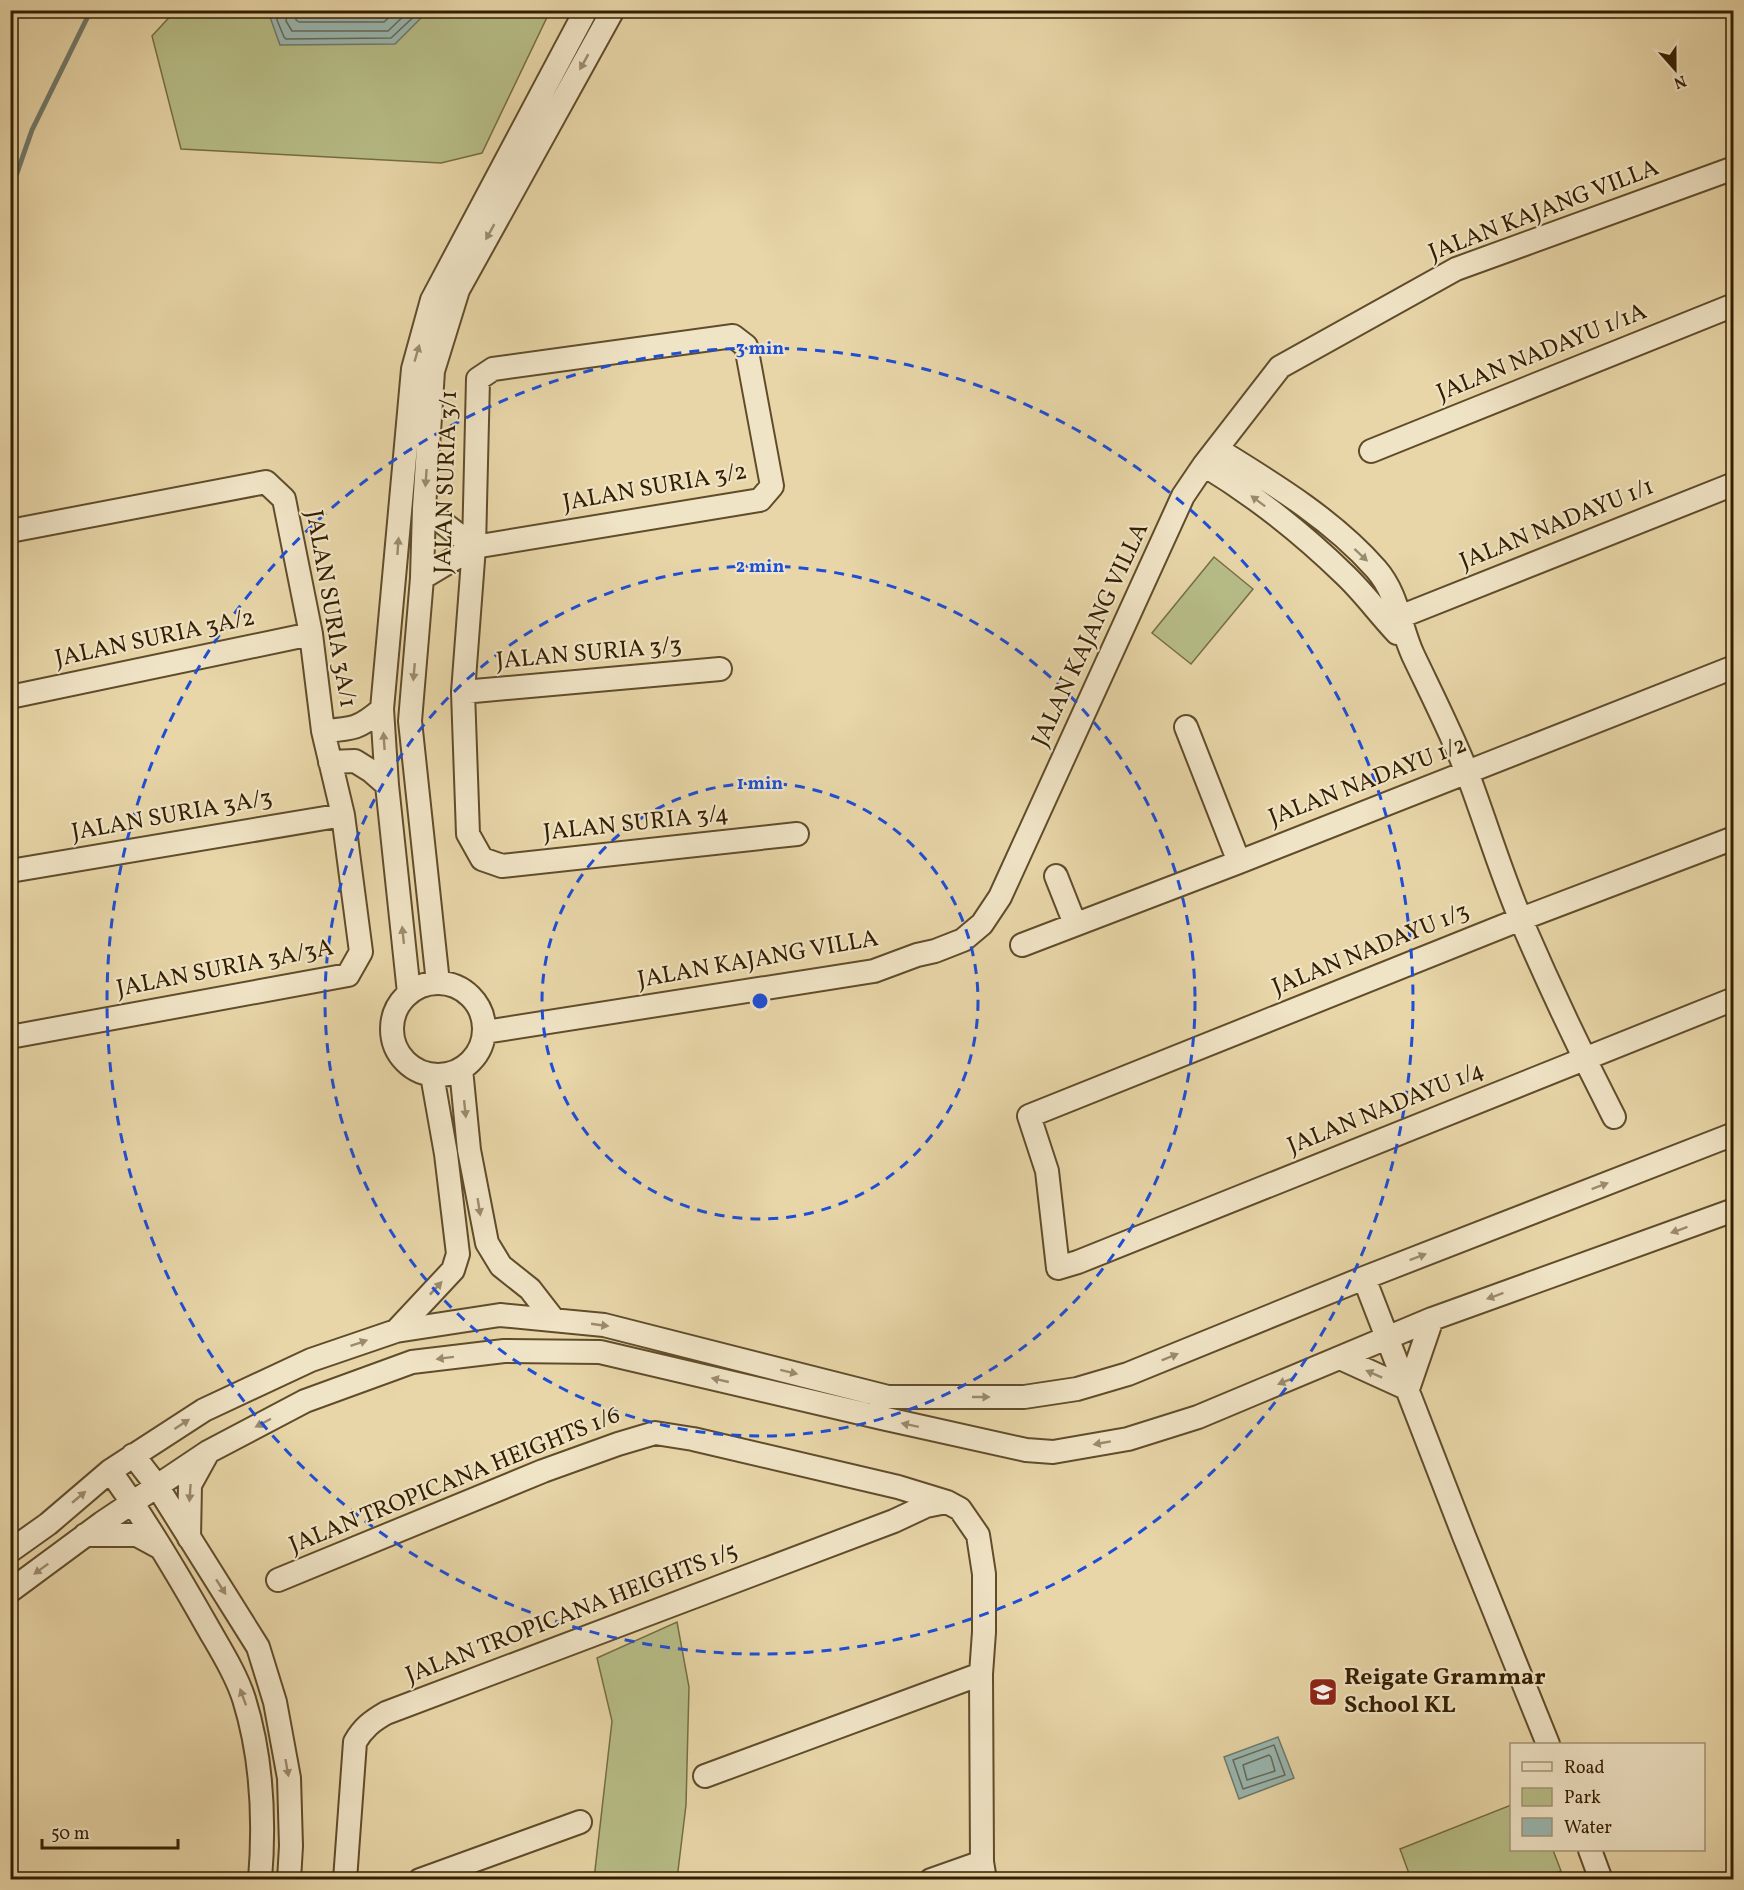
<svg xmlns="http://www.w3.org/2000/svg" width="1744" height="1890" font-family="Vollkorn,serif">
  <rect width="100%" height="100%" fill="#e8d6a8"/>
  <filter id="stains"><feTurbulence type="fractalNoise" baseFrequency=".00333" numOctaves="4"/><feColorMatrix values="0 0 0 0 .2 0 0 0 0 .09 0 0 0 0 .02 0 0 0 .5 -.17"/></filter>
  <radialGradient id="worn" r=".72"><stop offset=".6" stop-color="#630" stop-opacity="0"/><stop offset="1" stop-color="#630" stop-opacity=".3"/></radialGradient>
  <path fill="#b7bd87" stroke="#756e44" stroke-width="1.5" d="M175,11H550L482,153L441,163L181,149L152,36Z
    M1214,557L1253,589L1191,664L1152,633Z
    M677,1622L689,1687L686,1805L677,1879H594L612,1721L597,1658Z
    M1511,1805L1512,1850H1553L1561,1871L1539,1879H1411L1400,1849Z"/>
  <path fill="#99b7b1" stroke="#707a6b" stroke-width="1.5" d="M276,11V10L428,11L395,44L280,45L270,17Z
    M1278,1737L1294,1778L1239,1799L1224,1757Z"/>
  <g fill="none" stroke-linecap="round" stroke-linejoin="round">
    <path stroke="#666a59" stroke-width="1.5" d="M280,10L277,20L284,37L286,39L391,38L421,10
      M288,10L286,21L292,31H388L410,10
      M297,10L296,20L299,22H384L397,10
      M1274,1745L1285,1775L1243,1789L1233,1760Z
      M1269,1755L1271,1757L1275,1771L1247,1780L1243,1765Z"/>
    <path stroke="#707a6b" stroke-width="5" d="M10,193L32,130L91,10"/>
    <g stroke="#604c2b" stroke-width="26">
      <path id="minor" d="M1217,449C1272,483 1332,519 1376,569C1398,594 1400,627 1413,655C1432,695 1452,734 1468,775C1486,823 1501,873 1521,920C1550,987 1581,1053 1614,1117
        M1371,451L1734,305
        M1204,465C1255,496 1302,533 1345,575C1364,593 1379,614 1397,633
        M424,508L474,547
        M10,531L266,482L284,499L311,634L323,731L343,815L361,952L348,975L10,1037
        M422,578L474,547L760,500L772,486L746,346L733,336L493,369L478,379L474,547L463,692L468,834L482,859L502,866L797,834
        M1387,622L1734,484
        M463,692L720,669
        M10,697L311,634
        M1186,727L1239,862
        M323,731C352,729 359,729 382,709
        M330,762L355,761L371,771L387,785
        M1734,838L1521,919L1029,1116L1047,1171L1058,1268L1078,1262L1734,999
        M10,871L343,815
        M1056,876L1075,924
        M1022,945L1239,862L1734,667
        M438,983L410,721L422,578L424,508L433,371L458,290L613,10
        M392 1029a46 46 0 1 1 92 0a46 46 0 1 1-92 0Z
        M409,993L387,785L382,709L413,369L432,300L586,10
        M485,1032L874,971L917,955L935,951L963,940L982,924L1000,897L1183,496L1204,465L1280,367L1456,269L1734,168
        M461,1069L469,1150L487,1243L501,1266L530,1289L554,1320
        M1364,1278L1464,1536L1548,1744
        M396,1331L453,1270L458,1254L446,1154L432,1075
        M1340,1358L1408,1389
        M1408,1389L1432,1319
        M133,1455L157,1486L258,1647L275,1702L289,1778L291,1846L289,1880
        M110,1471C146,1520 177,1573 207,1626C220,1649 236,1674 244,1699C262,1757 265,1819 260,1880
        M85,1535H137L161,1548
        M189,1538L190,1485L206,1456
        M10,1551L48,1524L110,1471L204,1410L311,1360L396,1331L500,1315L604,1325L888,1397H1024L1077,1389L1128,1374L1364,1278L1734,1134
        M278,1580L543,1471L618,1444L655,1433L693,1439L898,1487L947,1502L960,1509L978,1535L984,1574V1632L981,1674L982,1862L985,1880
        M10,1591L102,1523L208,1452L305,1401L412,1362L504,1351L600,1352L882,1418L1026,1450L1053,1452L1128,1439L1198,1417L1432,1319L1734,1210
        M705,1776L981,1674
        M1590,1850L1601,1880
        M345,1880L355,1742C363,1728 372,1721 386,1713L894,1521L926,1506L946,1502
        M420,1880L580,1822
        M931,1880L982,1862"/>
    </g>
    <use href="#minor" stroke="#f0e4c6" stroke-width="22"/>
  </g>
  <defs><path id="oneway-solid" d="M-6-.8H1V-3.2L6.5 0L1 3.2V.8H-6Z" transform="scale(1.5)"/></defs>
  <g fill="#9b8b6d">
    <use href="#oneway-solid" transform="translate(584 62) rotate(119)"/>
    <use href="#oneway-solid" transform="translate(490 232) rotate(119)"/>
    <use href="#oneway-solid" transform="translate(417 353) rotate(-74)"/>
    <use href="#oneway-solid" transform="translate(426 478) rotate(94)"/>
    <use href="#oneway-solid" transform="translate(1258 501) rotate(-143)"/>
    <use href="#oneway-solid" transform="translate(398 546) rotate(-86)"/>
    <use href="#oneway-solid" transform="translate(1361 555) rotate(43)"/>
    <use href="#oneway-solid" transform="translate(414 672) rotate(95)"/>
    <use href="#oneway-solid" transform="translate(384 741) rotate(-94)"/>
    <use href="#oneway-solid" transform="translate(403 935) rotate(-96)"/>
    <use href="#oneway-solid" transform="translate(465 1109) rotate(84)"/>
    <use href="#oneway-solid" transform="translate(1600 1186) rotate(-21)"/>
    <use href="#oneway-solid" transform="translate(479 1207) rotate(81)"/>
    <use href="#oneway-solid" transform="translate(1679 1230) rotate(160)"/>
    <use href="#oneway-solid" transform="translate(1418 1257) rotate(-21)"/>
    <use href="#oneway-solid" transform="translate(436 1288) rotate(-47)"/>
    <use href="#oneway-solid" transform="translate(1495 1296) rotate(160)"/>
    <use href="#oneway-solid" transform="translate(600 1325) rotate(8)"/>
    <use href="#oneway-solid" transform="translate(359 1343) rotate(-19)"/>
    <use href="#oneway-solid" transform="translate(1170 1357) rotate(-22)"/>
    <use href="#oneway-solid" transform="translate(445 1358) rotate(173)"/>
    <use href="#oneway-solid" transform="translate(789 1372) rotate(14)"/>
    <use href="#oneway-solid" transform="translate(1374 1374) rotate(-156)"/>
    <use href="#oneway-solid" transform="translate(720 1380) rotate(-167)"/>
    <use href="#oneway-solid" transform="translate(1286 1381) rotate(158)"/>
    <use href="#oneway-solid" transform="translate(981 1397)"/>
    <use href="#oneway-solid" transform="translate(263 1423) rotate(152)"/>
    <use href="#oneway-solid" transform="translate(182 1424) rotate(-33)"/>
    <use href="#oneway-solid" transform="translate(910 1425) rotate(-168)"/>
    <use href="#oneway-solid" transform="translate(1102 1443) rotate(170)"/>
    <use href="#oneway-solid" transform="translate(190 1493) rotate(94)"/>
    <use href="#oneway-solid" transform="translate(79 1497) rotate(-40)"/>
    <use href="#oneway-solid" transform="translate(41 1569) rotate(144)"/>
    <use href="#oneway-solid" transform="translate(221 1587) rotate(57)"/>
    <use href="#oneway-solid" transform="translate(243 1697) rotate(-110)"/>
    <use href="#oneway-solid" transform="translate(287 1768) rotate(80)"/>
  </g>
  <g fill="none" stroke="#1d4ed8" stroke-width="3" stroke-dasharray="10 8">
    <circle cx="760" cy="1001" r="218"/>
    <circle cx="760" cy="1001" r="435"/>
    <circle cx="760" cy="1001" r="653"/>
  </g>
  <defs>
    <g id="school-square" transform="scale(1.5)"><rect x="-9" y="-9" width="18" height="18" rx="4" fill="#8f2418" stroke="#f0e4c6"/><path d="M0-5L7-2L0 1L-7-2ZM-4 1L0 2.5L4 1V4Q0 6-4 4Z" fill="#fff"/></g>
  </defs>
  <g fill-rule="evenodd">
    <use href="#school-square" x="1323" y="1692"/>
  </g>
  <g text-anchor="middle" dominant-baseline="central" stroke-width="4.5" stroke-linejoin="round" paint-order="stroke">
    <g font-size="24" fill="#331e01" stroke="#f0e4c6">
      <text transform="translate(1544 211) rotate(-21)">JALAN KAJANG VILLA</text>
      <text transform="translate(1542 353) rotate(-22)">JALAN NADAYU 1/1A</text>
      <text transform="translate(447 482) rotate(-88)">JALAN SURIA 3/1</text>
      <text transform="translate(655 488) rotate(-10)">JALAN SURIA 3/2</text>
      <text transform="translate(1557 525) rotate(-22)">JALAN NADAYU 1/1</text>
      <text transform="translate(330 609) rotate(80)">JALAN SURIA 3A/1</text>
      <text transform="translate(1091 635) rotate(-65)">JALAN KAJANG VILLA</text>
      <text transform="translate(155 639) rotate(-12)">JALAN SURIA 3A/2</text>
      <text transform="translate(589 654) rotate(-5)">JALAN SURIA 3/3</text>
      <text transform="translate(1368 782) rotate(-21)">JALAN NADAYU 1/2</text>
      <text transform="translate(172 816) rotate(-10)">JALAN SURIA 3A/3</text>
      <text transform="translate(636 824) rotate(-6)">JALAN SURIA 3/4</text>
      <text transform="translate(1371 950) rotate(-22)">JALAN NADAYU 1/3</text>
      <text transform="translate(758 960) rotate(-10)">JALAN KAJANG VILLA</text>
      <text transform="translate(225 969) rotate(-11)">JALAN SURIA 3A/3A</text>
      <text transform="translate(1386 1109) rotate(-22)">JALAN NADAYU 1/4</text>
      <text transform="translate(455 1481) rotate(-22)">JALAN TROPICANA HEIGHTS 1/6</text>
      <text transform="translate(572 1614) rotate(-21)">JALAN TROPICANA HEIGHTS 1/5</text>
    </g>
    <g font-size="24" font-weight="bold" fill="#331e01" stroke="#f0e4c6" text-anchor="start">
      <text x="1344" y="1678">Reigate Grammar<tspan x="1344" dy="28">School KL</tspan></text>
    </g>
  </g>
  <circle cx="760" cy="1001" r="9" fill="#1d4ed8" stroke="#f0e4c6" stroke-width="3"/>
  <g font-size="18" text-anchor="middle" font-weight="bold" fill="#1d4ed8" stroke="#f0e4c6" stroke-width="4.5" stroke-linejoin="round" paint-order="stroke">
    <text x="760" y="354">3 min</text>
    <text x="760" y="572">2 min</text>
    <text x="760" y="789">1 min</text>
  </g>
  <rect width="1744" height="1890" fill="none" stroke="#e8d6a8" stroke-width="36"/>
  <rect x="12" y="12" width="1720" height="1866" fill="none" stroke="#331e01" stroke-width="3"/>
  <rect x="18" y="18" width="1708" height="1854" fill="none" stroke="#331e01" stroke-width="1.5"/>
  <rect x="1510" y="1743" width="195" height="108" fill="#f0e4c6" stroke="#a49577" stroke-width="1.5"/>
  <rect x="1522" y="1762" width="30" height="9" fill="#f0e4c6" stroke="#a49577" stroke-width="1.5"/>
  <text x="1564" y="1773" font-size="18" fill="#331e01">Road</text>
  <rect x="1522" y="1788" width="30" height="18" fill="#b7bd87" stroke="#a49577" stroke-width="1.5"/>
  <text x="1564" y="1803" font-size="18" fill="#331e01">Park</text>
  <rect x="1522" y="1818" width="30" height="18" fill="#99b7b1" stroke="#a49577" stroke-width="1.5"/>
  <text x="1564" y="1833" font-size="18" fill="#331e01">Water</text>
  <g transform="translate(1675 69) rotate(159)" stroke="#f0e4c6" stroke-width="4.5" paint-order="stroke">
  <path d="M0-4.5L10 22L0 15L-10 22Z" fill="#331e01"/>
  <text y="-9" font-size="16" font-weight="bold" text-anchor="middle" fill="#331e01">N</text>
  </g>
  <path d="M42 1839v9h136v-9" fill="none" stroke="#331e01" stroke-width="3"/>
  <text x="51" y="1839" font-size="18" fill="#331e01" stroke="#f0e4c6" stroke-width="4.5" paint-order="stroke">50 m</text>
  <rect width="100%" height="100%" filter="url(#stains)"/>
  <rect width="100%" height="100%" fill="url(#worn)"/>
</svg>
